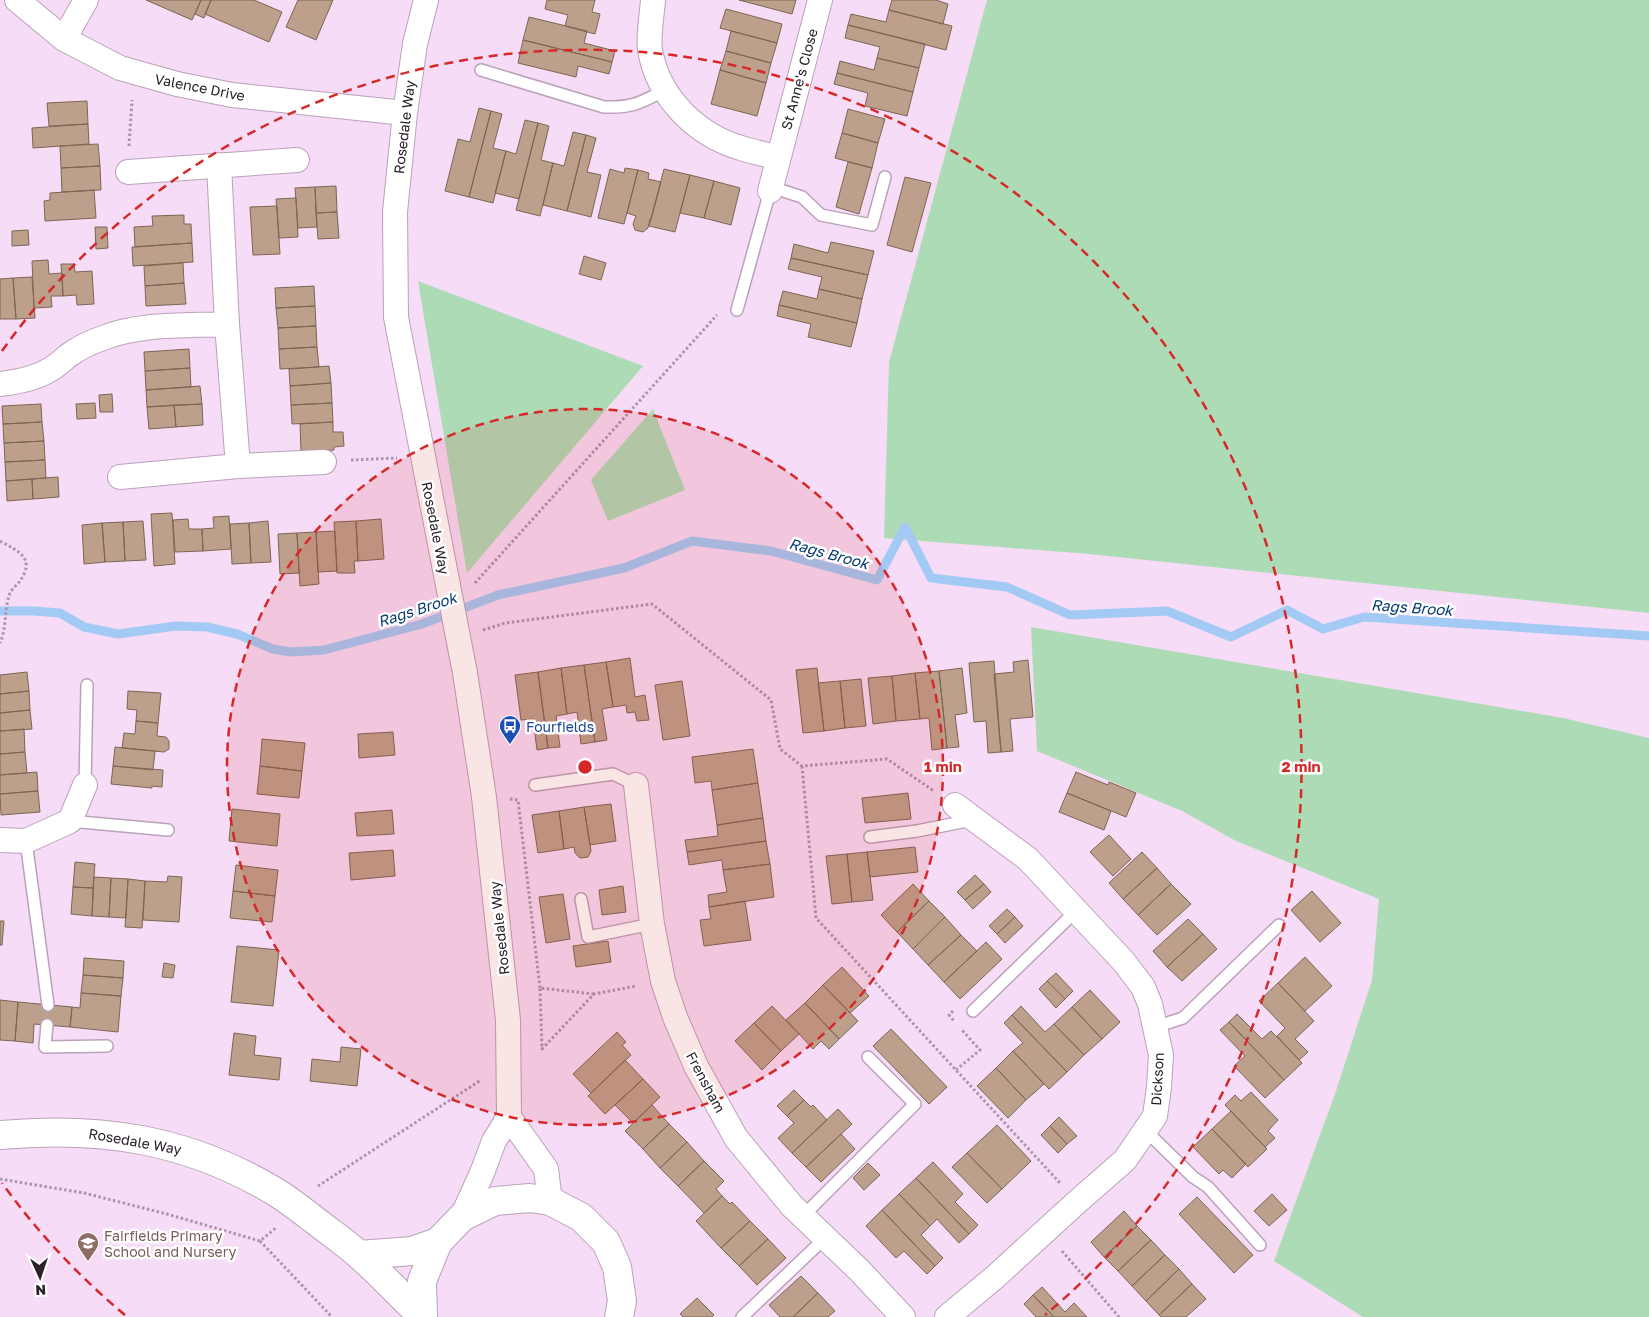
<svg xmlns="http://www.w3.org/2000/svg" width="1649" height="1317" font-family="'Golos Text',sans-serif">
  <rect width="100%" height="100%" fill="#f6dcf6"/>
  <path fill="#addbb6" d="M987,0H1649V613L1089,554L884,538L889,362Z
    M418,281L643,366L467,573Z
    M653,409L685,490L608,521L591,480Z
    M1031,627L1563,718L1649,738V1317H1363L1274,1261L1335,1094L1372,980L1379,899L1236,841L1182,811L1037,751Z"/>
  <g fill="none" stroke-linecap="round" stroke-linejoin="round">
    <path stroke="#a3caf5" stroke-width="9" d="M0,611H34L60,613L84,627L118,634L176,626L207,627L237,634L273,649L291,652L324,650L422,624L498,595L624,568L692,541L771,551L877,580L905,527L931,578L1007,587L1070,615L1167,611L1231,637L1287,610L1323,629L1364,617L1649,636"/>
  </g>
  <path fill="#bca08b" stroke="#7e6551" d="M146,0H201L192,20Z
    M201,0H211L204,18L195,14Z
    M211,0H254L282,12L269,42L205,14Z
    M298,0H333L316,40L286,27Z
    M547,0H595L592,12L600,14L595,34L565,26L568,15L545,9Z
    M739,0H796L792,14Z
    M892,0H936L948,4L943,24L889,10Z
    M726,9L782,24L777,43L720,28Z
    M889,10L952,26L946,50L848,25L851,14L886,22Z
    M529,17L587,31L584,43L615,51L612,62L523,40Z
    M848,25L925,44L919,68L877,58L880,47L845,38Z
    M731,31L777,43L771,63L726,51Z
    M523,40L612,62L609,74L578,66L576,77L518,63Z
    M726,51L771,63L766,83L720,70Z
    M877,58L919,68L913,92L837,73L840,61L874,70Z
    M720,70L766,83L757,116L711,104Z
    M837,73L913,92L907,116L865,106L868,93L834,84Z
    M87,101L88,124L49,126L47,103Z
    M479,108L491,111L469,197L445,191L458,139L470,142Z
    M848,109L885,119L878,143L842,133Z
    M491,111L502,114L493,148L506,151L493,203L469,197Z
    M525,120L538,123L519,199L495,193L506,151L516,154Z
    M538,123L549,126L541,160L553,163L540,216L516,210Z
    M88,124L89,144L33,148L32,128Z
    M573,132L586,135L567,211L543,205L553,163L564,166Z
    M842,133L878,143L872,168L835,158Z
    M586,135L596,138L587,172L601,175L591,217L567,211Z
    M98,144L100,166L61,168L60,146Z
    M848,162L872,168L859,214L836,207Z
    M100,166L101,190L62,192L61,168Z
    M625,168L638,170L624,224L598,218L610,169L624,173Z
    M664,169L690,175L675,232L649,226Z
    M638,170L649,173L648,179L661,182L651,220L650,219L648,228L643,232L635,230L633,224L636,216L627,213Z
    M690,175L714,181L704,218L680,213Z
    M905,177L931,183L912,252L887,245Z
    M714,181L740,188L731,225L704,218Z
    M336,186L337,212L316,213L315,187Z
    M315,187L317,227L298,228L295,188Z
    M94,190L96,218L45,221L44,201L50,200V193Z
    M296,198L298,237L279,238L276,199Z
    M277,206L280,254L253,255L250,207Z
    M337,212L339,238L318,239L316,213Z
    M184,215V224H191L192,243L135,247L134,227L153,226L152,216Z
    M95,227H107L108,248L96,249Z
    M28,230L29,245L12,246V231Z
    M831,242L874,251L868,275L791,258L794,244L828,253Z
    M192,243L193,262L133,266L132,247Z
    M584,256L606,263L601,280L579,274Z
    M791,258L868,275L862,299L819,289L822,277L788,269Z
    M48,260L49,274L62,273L63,296H51L52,307L34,308L32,261Z
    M183,263L184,283L145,286L144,266Z
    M61,264H74L75,272L92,271L94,304L77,305L76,295L63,296Z
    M32,277L35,318L16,319L13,278Z
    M13,278L16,319H0V279Z
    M184,283L186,304L146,306L145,286Z
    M314,286L315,306L276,308L275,288Z
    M819,289L862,299L857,323L779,305L783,291L817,299Z
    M779,305L857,323L851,347L808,337L811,324L777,316Z
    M315,306L316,326L278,328L276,308Z
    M316,326L317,347L279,349L278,328Z
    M317,347L319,367L280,369L279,349Z
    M189,349L190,368L145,371L144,352Z
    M329,366L331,383L290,386L289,369Z
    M190,368L191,387L146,390L145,371Z
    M331,383L332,403L291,405L290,386Z
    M200,386L202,404L147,407L146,390Z
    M112,394L113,412H100L99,395Z
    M95,403L96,418L77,419L76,404Z
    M332,403L333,422L292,424L291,405Z
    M41,404L42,422L3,424L2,406Z
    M202,404L203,425L176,427L174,405Z
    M174,405L176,427L149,429L147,407Z
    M42,422L44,441L4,443L3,424Z
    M333,422V432H343L344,446L334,447V450L301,452L300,424Z
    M44,441L45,460L5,462L4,443Z
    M45,460L46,478L6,481L5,462Z
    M58,477L59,497L33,499L32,479Z
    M32,479L33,499L7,501L6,481Z
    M172,513L175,564L154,566L151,514Z
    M229,516L231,549L203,551L202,529L214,528L213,517Z
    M188,519L189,529H202L203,551L175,552L173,520Z
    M381,519L384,559L358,561L356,521Z
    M143,521L146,560L125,561L123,522Z
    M268,521L271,562L251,563L249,523Z
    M356,521L358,561H354L355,573H337L334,522Z
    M123,522L125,561L105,562L102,523Z
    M102,523L105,562L84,564L82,525Z
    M249,523L251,563L232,564L230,524Z
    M335,531L337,571L318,572L316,532Z
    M316,532L319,584L300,586L297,533Z
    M297,533L299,573L280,574L278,534Z
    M630,658L635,697L645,695L649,720L637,721L635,712L627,713L626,705L613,707L606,662Z
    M1028,660L1033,717L1010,719L1013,751L1001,752L994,674L1014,672L1013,662Z
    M994,661L1001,752L988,753L986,721L974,722L969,663Z
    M606,662L613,707L602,709L607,740L595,742L584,665Z
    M584,665L595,742L581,744L577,712L567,714L561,668Z
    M561,668L567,714L556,716L560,747L548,748L538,672Z
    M817,668L824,731L803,733L796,670Z
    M962,668L967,713L955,715L959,747L947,748L939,671Z
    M939,671L947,748L932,750L929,718L920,719L915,673Z
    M27,672L29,691L0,694V675Z
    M538,672L548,748L537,750L533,719L521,720L515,675Z
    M915,673L920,719L896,721L892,676Z
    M892,676L896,721L873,724L868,678Z
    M861,679L866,726L845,728L840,681Z
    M682,681L690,736L663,740L655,685Z
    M840,681L845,728L824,731L818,683Z
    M29,691L30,710L0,713V694Z
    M128,691L161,693L158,723L136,721L137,710L127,709Z
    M30,710L32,729L0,731V713Z
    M136,721L158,723L157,736L166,737L169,741V749L164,752L122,748L124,733L135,734Z
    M24,729L25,752L0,754V731Z
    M393,732L395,755L359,758L358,734Z
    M262,739L305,743L302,771L260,766Z
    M115,747L155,751L153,770L113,766Z
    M753,749L758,783L712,790L711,781L695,783L692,757Z
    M25,752L27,773L0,775V754Z
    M113,766L163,770L162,787L152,786V788L111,784Z
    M260,766L302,771L299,798L257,794Z
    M37,772L38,791L0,794V775Z
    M1076,772L1108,785L1109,782L1136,793L1126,817L1067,793Z
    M758,783L763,818L717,825L712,790Z
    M38,791L40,812L1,815L0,794Z
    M908,793L911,819L865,823L862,798Z
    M1067,793L1111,811L1104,830L1059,812Z
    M611,804L616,841L590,845L584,807Z
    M584,807L591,851L588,857L580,858L575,853L574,847L564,849L559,811Z
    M232,809L280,814L277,846L229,841Z
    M392,810L394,834L357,836L355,813Z
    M559,811L564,849L538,853L532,815Z
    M763,818L766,841L687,852L685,840L718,836L717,825Z
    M1109,835L1131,859L1113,876L1090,852Z
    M766,841L770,864L723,870L722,860L689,865L687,852Z
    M915,847L918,872L870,877L867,852Z
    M393,850L395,876L351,880L349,853Z
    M867,852L873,900L852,902L847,854Z
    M1142,852L1157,868L1123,899L1109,883Z
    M847,854L852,902L832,904L826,856Z
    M75,862L95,864L93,888L73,887Z
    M770,864L774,897L709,907L708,895L727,892L723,870Z
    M236,865L278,870L275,896L233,891Z
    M1157,868L1171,884L1138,915L1123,899Z
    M975,875L984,884L965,900L957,892Z
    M168,876L182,877L179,922L143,920L145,881L167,882Z
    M94,877L111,878L109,917L92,916Z
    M111,878L128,879L126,918L109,917Z
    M128,879L145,881L142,928L125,927Z
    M913,884L929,901L897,932L881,915Z
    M984,884L991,892L973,909L965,900Z
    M1171,884L1191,904L1157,935L1138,915Z
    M623,886L626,912L602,915L599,890Z
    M73,887L93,888L92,916L71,914Z
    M233,891L275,896L272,922L230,918Z
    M1312,891L1341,923L1320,942L1291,910Z
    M563,894L570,939L546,943L539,897Z
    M745,901L751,940L704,946L700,920L711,919L709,907Z
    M929,901L945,917L913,949L897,932Z
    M1007,909L1015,917L997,934L989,926Z
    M945,917L961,935L928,965L913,949Z
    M1015,917L1023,926L1005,943L997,934Z
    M1188,919L1203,934L1167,967L1153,951Z
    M0,921H4L2,945H0Z
    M1203,934L1217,949L1182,981L1167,967Z
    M961,935L977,951L944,982L928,965Z
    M608,941L611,962L576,967L573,946Z
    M986,942L1002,959L960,999L944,982Z
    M237,946L279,950L273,1006L231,1002Z
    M1305,957L1332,986L1305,1011L1278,983Z
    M84,958L124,961L123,978L83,975Z
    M164,963L175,965L173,978L162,977Z
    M842,967L869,996L850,1013L823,985Z
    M1056,973L1073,991L1065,999L1047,981Z
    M83,975L123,978L121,996L81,993Z
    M1047,981L1065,999L1056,1008L1039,989Z
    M1278,983L1314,1021L1295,1039L1308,1052L1299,1060L1277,1036L1285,1028L1259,1001Z
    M823,985L858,1021L839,1039L805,1003Z
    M1090,990L1120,1022L1102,1039L1072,1007Z
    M81,993L121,996L118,1032L70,1027L72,1007L80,1008Z
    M0,1000L18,1002L15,1041L0,1040Z
    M18,1002L72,1007L70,1027L34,1024L33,1043L15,1041Z
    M805,1003L839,1039L829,1049L821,1041L813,1049L786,1020Z
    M772,1006L799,1034L781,1051L754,1023Z
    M1021,1006L1045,1032L1054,1024L1084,1055L1067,1072L1012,1015Z
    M1072,1007L1102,1039L1084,1055L1054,1024Z
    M1237,1014L1262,1039L1271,1031L1302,1063L1284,1080L1229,1022Z
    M1012,1015L1067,1072L1049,1089L1013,1051L1023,1043L1004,1023Z
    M1229,1022L1284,1080L1265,1098L1234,1066L1245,1056L1220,1030Z
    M754,1023L781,1051L762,1070L735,1041Z
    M891,1029L947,1087L929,1104L873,1046Z
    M617,1032L626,1042L622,1045L631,1055L591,1093L573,1074Z
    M234,1033L256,1036L254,1055L281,1058L279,1080L229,1075Z
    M341,1047L361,1049L357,1086L310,1081L312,1059L340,1062Z
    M1013,1051L1044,1084L1026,1100L996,1068Z
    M625,1060L643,1079L605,1114L588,1096Z
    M996,1068L1026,1100L1008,1118L977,1086Z
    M643,1079L660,1097L633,1123L615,1105Z
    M794,1090L804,1100L787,1116L777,1106Z
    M1251,1092L1278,1120L1268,1131L1275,1138L1265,1147L1225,1105L1235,1095L1241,1101Z
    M804,1100L811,1107L813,1105L827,1120L792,1153L778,1138L794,1123L787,1116Z
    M652,1105L669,1124L643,1149L625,1131Z
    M838,1109L852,1124L806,1167L792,1153Z
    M1231,1111L1267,1149L1248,1167L1212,1129Z
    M1059,1117L1077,1136L1067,1144L1050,1126Z
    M669,1124L687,1142L660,1168L643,1149Z
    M997,1125L1031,1161L1002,1189L967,1153Z
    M1050,1126L1067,1144L1058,1153L1041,1135Z
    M1212,1129L1246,1164L1232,1178L1223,1170L1219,1174L1193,1147Z
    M841,1134L855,1149L821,1182L806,1167Z
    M687,1142L704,1161L678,1186L660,1168Z
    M967,1153L1002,1189L987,1203L952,1167Z
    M704,1161L724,1181L716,1189L722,1196L704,1213L678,1186Z
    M933,1162L963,1194L955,1202L978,1225L969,1234L916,1178Z
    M868,1163L880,1175L864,1190L853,1178Z
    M916,1178L969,1234L959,1243L937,1219L930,1226L899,1194Z
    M899,1194L930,1226L921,1235L943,1258L935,1266L882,1210Z
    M1272,1194L1287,1210L1269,1226L1254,1211Z
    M722,1196L730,1204L732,1202L750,1221L721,1248L696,1221Z
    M1197,1197L1253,1255L1234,1273L1179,1214Z
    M882,1210L935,1266L927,1274L904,1251L896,1258L866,1226Z
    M1124,1211L1137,1226L1104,1257L1091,1242Z
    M750,1221L768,1239L739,1266L721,1248Z
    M1137,1226L1151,1240L1118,1271L1104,1257Z
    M768,1239L786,1258L757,1285L739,1266Z
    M1151,1240L1165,1255L1132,1286L1118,1271Z
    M1165,1255L1179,1269L1146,1301L1132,1286Z
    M1179,1269L1192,1284L1159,1315L1146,1301Z
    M801,1276L818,1293L793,1317H780L769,1305Z
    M1192,1284L1206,1299L1186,1317H1161L1159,1315Z
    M1042,1287L1065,1312L1074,1303L1087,1317H1054L1033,1295Z
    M818,1293L835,1311L828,1317H793Z
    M1033,1295L1054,1317H1036L1024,1304Z
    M697,1298L714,1315L712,1317H683L680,1314Z"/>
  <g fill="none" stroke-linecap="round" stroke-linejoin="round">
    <g stroke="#baa2ba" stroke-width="14">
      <path id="lane" d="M481,70L604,107C633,108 640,103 665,90
        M771,187L802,197L821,215L872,225L885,177
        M737,310L770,191
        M85,785L87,685
        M535,785L613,774L636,785
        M70,821L168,830
        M870,837L917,831L972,820
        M26,841L48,1005
        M581,899L588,937L652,924
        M973,1011L1076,911
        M47,1025L45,1047L107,1046
        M1155,1027L1183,1018L1279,925
        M1145,1130L1193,1177L1208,1187L1260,1245
        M803,1216L915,1104L868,1057
        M742,1317L825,1238"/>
    </g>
    <g stroke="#baa2ba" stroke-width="26">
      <path id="street" d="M17,0L64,39L120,68L177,84L232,95L405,113
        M426,0L415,44L405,113L395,212L396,317L465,673L484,797L508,1020L509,1117L494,1141L482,1173L462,1217
        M653,0C652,15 648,35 650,50C658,97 696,135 741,148C753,152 766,154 778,158
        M64,39L86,0
        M219,165L227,324
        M128,172L297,160
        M770,191L820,0
        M0,384C18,382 39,378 54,367C59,364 64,359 69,355C79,348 91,342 103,338C141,323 186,326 227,324L238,466L120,477
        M238,466L324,462
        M636,785L652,924L663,981L675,1017L696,1066L736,1138L792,1206L860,1271L903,1317
        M0,840L26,841L70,821L85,785
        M509,1117L546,1169L550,1201
        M947,1317L995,1277L1077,1202L1125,1160L1155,1116L1159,1087L1161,1055L1150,1004L1143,987L1124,962L1028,859L955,805"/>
    </g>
    <g stroke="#baa2ba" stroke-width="30">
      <path id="secondary" d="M0,1135C100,1126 187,1139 274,1191C289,1200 304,1212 317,1222C331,1233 346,1243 359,1255C381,1274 401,1296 422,1316
        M359,1255L412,1251L438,1242
        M423,1317L422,1281L438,1242L462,1217L495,1201L530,1198L550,1201L581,1217L606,1242L617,1267L622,1301L619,1317"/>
    </g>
    <path stroke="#aa96aa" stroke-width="3" stroke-dasharray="2.5 2.5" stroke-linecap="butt" d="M129,146L132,100
      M351,460L397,458
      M0,541C18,551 36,558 20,581C17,585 12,589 10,593C4,608 7,628 0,643
      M475,583L717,315
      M483,630L505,623L652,604L771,700L780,749L802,766L887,759L934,791
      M802,766L816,918L1060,1183
      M510,799L518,800L540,988
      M594,994L540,988L542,1049L594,994L636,986
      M953,1011L949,1015L954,1021
      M956,1070L980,1050L961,1029
      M0,1179L84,1193L167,1214L260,1241L277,1227
      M318,1186L481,1080
      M260,1241L332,1317
      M1062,1251L1119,1317"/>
    <use href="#lane" stroke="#fff" stroke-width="11"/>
    <use href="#street" stroke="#fff" stroke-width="24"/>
    <use href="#secondary" stroke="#fff" stroke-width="28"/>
  </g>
  <circle cx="585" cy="767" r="358" fill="#d62828" fill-opacity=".12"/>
  <g fill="none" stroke="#d62828" stroke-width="2.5" stroke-dasharray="9 6">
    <circle cx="585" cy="767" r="358"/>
    <path d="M125 1315A716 716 0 0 1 2 1183M2 351A716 716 0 1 1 1045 1315"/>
  </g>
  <defs>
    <g id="bus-pin" transform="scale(1.125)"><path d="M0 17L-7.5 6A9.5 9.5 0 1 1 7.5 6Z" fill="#1a4fb4" stroke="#fff"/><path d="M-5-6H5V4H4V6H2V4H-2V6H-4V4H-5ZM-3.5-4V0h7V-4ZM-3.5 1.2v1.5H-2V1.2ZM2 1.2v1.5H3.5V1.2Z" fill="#fff"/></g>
    <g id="school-pin" transform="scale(1.125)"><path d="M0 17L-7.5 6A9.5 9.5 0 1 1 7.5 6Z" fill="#8d6e63" stroke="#fff"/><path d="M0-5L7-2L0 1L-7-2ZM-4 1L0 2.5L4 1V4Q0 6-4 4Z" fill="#fff"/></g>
  </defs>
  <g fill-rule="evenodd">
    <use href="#bus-pin" x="510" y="726"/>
    <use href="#school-pin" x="88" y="1243"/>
  </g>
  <g text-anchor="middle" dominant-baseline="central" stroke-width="5" stroke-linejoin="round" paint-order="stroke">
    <g font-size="14" fill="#29202a" stroke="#fff">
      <text transform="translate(799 79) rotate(-75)">St Anne's Close</text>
      <text transform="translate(200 87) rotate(11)">Valence Drive</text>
      <text transform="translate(404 127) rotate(-83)">Rosedale Way</text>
      <text transform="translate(436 528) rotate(79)">Rosedale Way</text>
      <text transform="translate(499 928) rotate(-96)">Rosedale Way</text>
      <text transform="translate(1157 1079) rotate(-87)">Dickson</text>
      <text transform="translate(706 1082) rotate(62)">Frensham</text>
      <text transform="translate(135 1141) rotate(10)">Rosedale Way</text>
    </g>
    <g font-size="14" fill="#164399" stroke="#fff" text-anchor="start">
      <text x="526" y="726">Fourfields</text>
    </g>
    <g font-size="14" fill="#785e54" stroke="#fff" text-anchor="start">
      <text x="104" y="1235">Fairfields Primary<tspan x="104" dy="16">School and Nursery</tspan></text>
    </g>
    <g font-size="15" font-style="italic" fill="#073c6d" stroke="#fff">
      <text transform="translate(829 553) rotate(15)">Rags Brook</text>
      <text transform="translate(1412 607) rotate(4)">Rags Brook</text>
      <text transform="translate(417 609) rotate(-18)">Rags Brook</text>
    </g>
  </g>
  <circle cx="585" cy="767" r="8" fill="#d62828" stroke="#fff" stroke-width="2.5"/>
  <g font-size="15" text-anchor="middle" font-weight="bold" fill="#d62828" stroke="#fff" stroke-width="5" stroke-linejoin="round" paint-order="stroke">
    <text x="943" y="772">1 min</text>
    <text x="1301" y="772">2 min</text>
  </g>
  <g transform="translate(40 1277) rotate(177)" stroke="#ffffff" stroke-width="4" paint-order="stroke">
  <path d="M0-4L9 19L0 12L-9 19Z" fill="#29202a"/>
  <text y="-8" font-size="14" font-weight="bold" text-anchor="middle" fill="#29202a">N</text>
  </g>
</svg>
